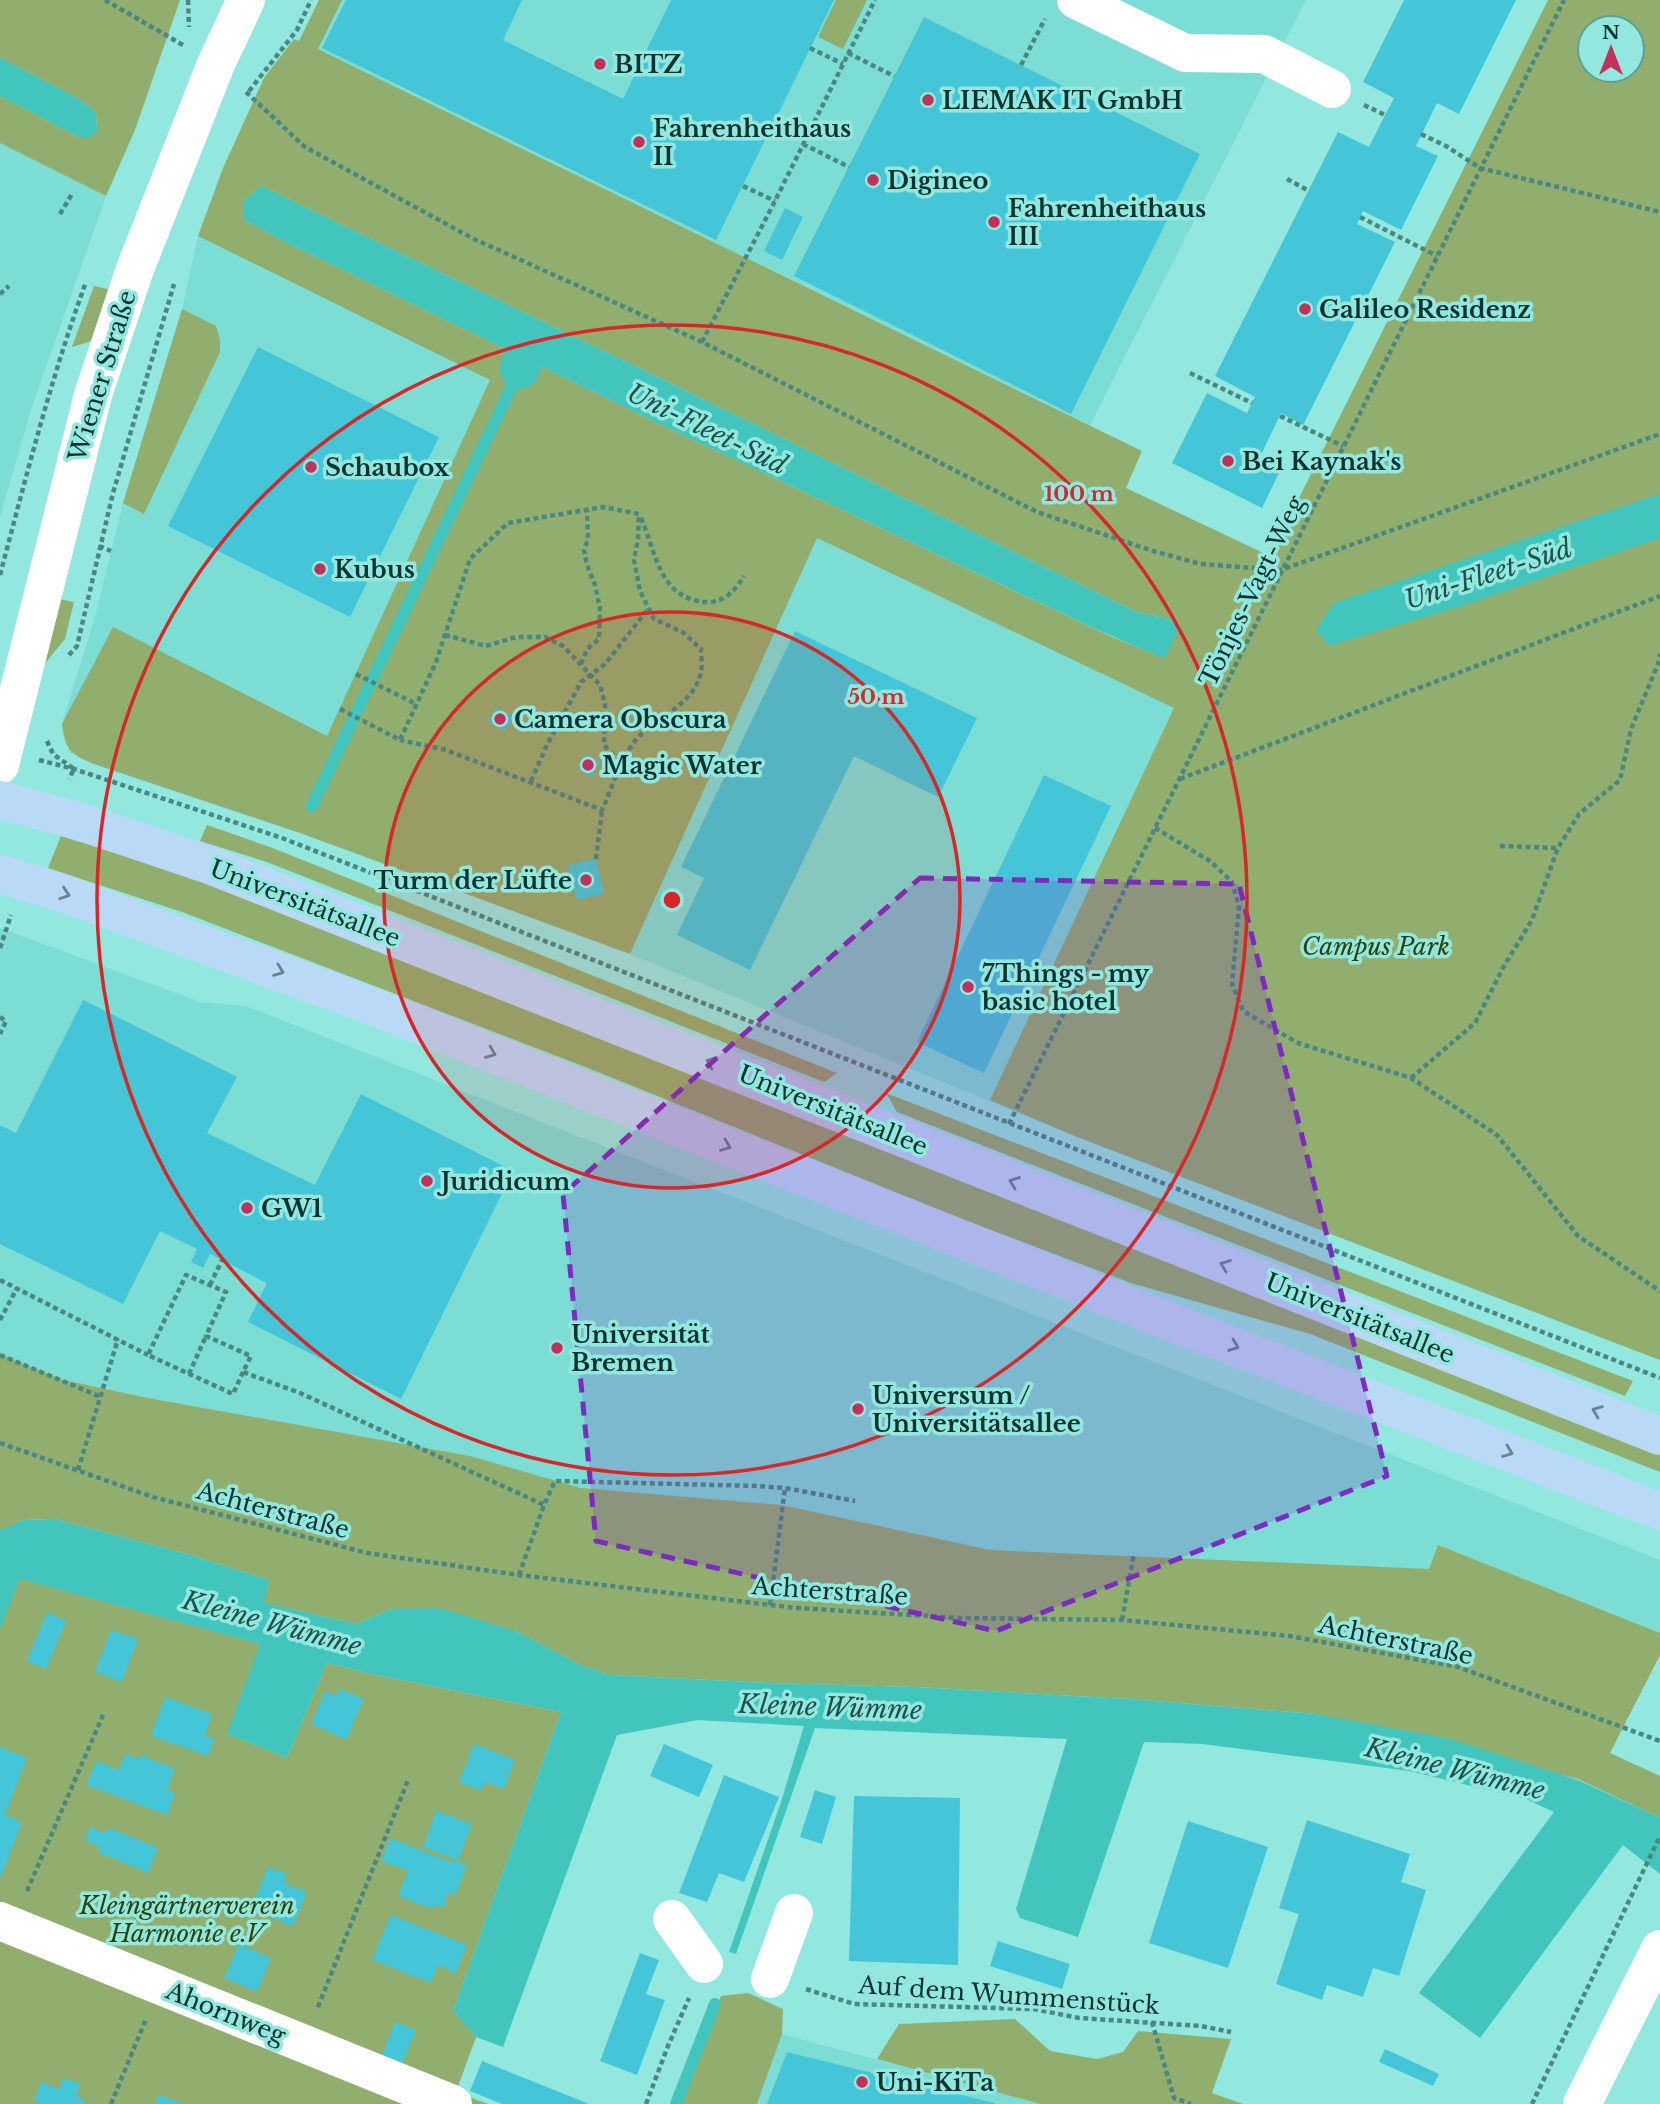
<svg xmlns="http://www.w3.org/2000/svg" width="1660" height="2104" font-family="'Libre Baskerville',serif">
  <rect width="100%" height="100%" fill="#92e7df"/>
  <path fill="#7cddd4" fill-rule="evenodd" d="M319,0H1306L1090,425L318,49Z
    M1548,0H1660V1360L1077,1137L630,954L816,538L1078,662L1271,555ZM1590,28H1632V70H1590Z
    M0,143L106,196L31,410L0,517Z
    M198,236L490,379L506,350L805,493L300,833L91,763L71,753L64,738L62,724L95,617L123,503L182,309Z
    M0,928L200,1002L246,1006L1660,1560V1647L0,1426Z
    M782,2034L1040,2104H757Z"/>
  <path fill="#91ae6e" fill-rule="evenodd" d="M0,0H180L135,130L106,196L0,143V96L79,137L97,131L96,112L77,98L0,58Z
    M319,0H342L318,49L1142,451L1126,488L1270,556L1548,0H1660V1360L1077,1137L990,1100L1174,708L817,538L630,954L300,833L91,763C68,752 66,750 62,724L113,627L327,736L490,380L198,236L223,168L264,78L294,39L299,41ZM1590,28H1632V70H1590ZM261,186L637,367L1136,612L1174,620L1163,658L1108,635L666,427L273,236L244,219V201Z
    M836,0H867L843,49L818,37Z
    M94,286L112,290L92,341L72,347Z
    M182,309L216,326L220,340V352L144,514L123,503Z
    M59,599L74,602L65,639L42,667Z
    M207,825L270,847L837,1073L824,1082L267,862L200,841Z
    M61,836L200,880L1660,1453V1472L1310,1334L1131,1283L962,1219L588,1068L182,912L48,868Z
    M886,1093L1633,1381L1625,1396L897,1112Z
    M0,1354L63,1380L148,1398L470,1456L581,1488L782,1505L990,1550L1429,1569L1438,1545L1660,1633V1655L1610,1753L1660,1776V1818L1578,1779L1316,1714L1129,1699L916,1687L767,1683L610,1675L580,1665L518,1632L392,1609L356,1624L263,1603L269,1580L187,1554L54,1519L22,1520L7,1529H0Z
    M0,1573L261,1644L228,1734L287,1758L327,1663L367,1673L561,1712L453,2011L476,2037L456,2092L488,2104H0Z
    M748,1993L783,2009L782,2034L757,2104H681L721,1996Z
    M1015,2019L1050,2051L1097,2059L1123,2052L1138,2031L1231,2039L1212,2093L1243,2104H1040L877,2059L899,2024Z"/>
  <path fill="#42c5bc" d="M0,58L77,98L96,112L97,131L89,138L79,137L0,96Z
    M261,186L637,367L1136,612L1174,620L1179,627L1167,655L1163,658L1098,630L666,427L273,236L244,219V201Z
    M1660,494V538L1468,604L1329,646L1316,630L1334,603Z
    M54,1519L187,1554L269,1580L264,1603L356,1624L392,1609L440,1608L518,1632L580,1665L610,1675L767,1683L916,1687L1129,1699L1316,1714L1450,1739L1578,1780L1660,1818V1874L1623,1845L1480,2038L1419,1993L1554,1812L1526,1799L1409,1771L1203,1744L1144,1742L1078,1937L1020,1918L1016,1909L1067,1739L815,1728L736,1954L729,1952L781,1802L804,1726L698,1720L617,1735L503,2047L476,2037L453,2011L561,1712L367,1673L327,1663L287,1758L227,1734L260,1644L20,1579L0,1629V1529L7,1528L22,1520Z"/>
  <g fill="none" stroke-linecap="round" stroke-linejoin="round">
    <path stroke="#42c5bc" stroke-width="12" d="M312,806L520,369
      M676,2104L715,2004"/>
    <path stroke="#42c5bc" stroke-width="40" d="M520,369L527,343"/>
  </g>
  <path fill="#44c6d8" d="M346,0H522L503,40L623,99L671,0H834L716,240L322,48Z
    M1404,0H1516L1459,114L1437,103L1416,146L1438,156L1401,230L1363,211L1360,217L1357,224L1395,242L1303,425L1281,413L1258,461L1280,471L1262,508L1172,463L1207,393L1247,413L1255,397L1215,376L1338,132L1369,147L1385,115L1394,98L1363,82Z
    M924,17L1200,154L1071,414L794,276Z
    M785,208L803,217L782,260L764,251Z
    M258,347L439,437L350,617L168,526Z
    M795,631L977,718L938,797L854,756L750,970L677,935L704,878L681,867Z
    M496,708L513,717L505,731L488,722Z
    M585,754L599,761L592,777L578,770Z
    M1044,775L1111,806L984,1073L917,1042Z
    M596,859L604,894L576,900L568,865Z
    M83,1000L237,1077L207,1133L315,1185L361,1094L513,1171L401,1399L248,1322L267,1283L210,1254L203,1268L191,1262L197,1249L160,1231L123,1304L0,1244V1125L16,1133Z
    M47,1612L66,1621L46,1669L27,1661Z
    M111,1630L138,1639L122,1682L95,1672Z
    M340,1689L364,1699L346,1740L311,1724L325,1691L336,1696Z
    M165,1697L212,1714L205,1735L214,1739L208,1756L151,1736Z
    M474,1744L515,1760L504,1789L485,1782L481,1791L459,1782Z
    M664,1744L713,1765L699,1797L650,1776Z
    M0,1747L27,1758L5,1815L22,1822L0,1879Z
    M125,1754L138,1759L140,1755L175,1769L167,1790L175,1793L167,1815L86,1785L96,1761L119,1770Z
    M724,1775L779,1797L744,1882L719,1873L707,1902L679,1893Z
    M815,1790L836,1797L822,1844L800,1837Z
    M854,1796L960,1798L958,1965L849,1961Z
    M436,1811L472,1824L458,1860L423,1847Z
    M1307,1820L1410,1854L1401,1882L1426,1890L1399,1976L1373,1968L1363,1997L1327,1985L1322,2000L1276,1984L1299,1914L1279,1908Z
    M1188,1821L1268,1847L1228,1968L1149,1943Z
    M90,1827L106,1833L109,1828L158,1848L148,1873L98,1852L100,1847L85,1840Z
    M390,1838L453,1863L454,1860L467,1865L456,1894L449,1892L443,1908L435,1905L433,1909L398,1896L408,1871L381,1861Z
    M268,1867L287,1874L284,1883L307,1892L293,1926L251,1909Z
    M391,1915L467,1945L456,1973L438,1965L431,1983L372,1960Z
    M998,1941L1070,1964L1062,1989L990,1966Z
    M239,1944L271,1958L257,1992L224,1978Z
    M640,1953L659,1960L646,1994L665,2000L637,2075L600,2061Z
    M395,2022L416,2030L402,2064L382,2055Z
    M1385,2049L1439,2074L1433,2086L1379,2062Z
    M787,2052L994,2103V2104H767Z
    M482,2061L589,2104H502L470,2091Z
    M63,2078L80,2084L76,2096L84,2099L82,2104H42L34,2101L41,2082L59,2089Z
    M159,2095L183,2104H155Z"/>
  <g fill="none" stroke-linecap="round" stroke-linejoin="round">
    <path stroke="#4b8781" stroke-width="4.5" stroke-dasharray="5 3.5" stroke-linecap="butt" d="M105,0L183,45
      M188,0L189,27
      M810,48L843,64
      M848,53L894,76
      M1021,65L1045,19
      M249,91L297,30L311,0
      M246,92L305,147L472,238L702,342L1037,512L1153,551L1201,564L1281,570L1660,434
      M1364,105L1385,115
      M1421,134L1446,146L1480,168L1660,212
      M803,144L849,167
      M1287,179L1309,191
      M743,186L775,201
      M60,214L72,194
      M1360,217L1437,256
      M0,294L9,286
      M702,342L775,201L875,0
      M1190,373L1252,403
      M1280,416L1343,446
      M641,518C656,552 659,599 706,602C724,603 736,590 744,576
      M99,546L111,551
      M0,575C26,477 51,378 86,282
      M445,635L486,646L516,637H545L563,646L600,685L605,704L604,745L622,765
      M69,655L77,646L113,493L174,284
      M581,664L587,649L599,639L600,608L595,585L587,565L584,550L588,539L587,510
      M356,674L416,704
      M340,709L400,740L436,662L470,559L508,523L603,507L639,514L638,539L634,560L640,591L654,619L684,633L701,649C701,657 703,668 700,676C690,708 655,716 635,741C620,760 612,788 602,810L446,750L400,740
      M47,741L53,754L74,769L69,779
      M39,760L74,769L282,838L1660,1378
      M1180,779L1660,596
      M531,781L547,745L581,682L605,664L649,608
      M1155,828L1210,861L1232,882L1239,907L1232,984L1243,1011L1298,1043L1411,1078L1497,1135L1578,1236L1660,1291
      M1500,846L1558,848
      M596,859L602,810
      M0,948L11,915
      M0,1017L6,1021L0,1034
      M1411,1078L1475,1023L1504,966L1532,920L1558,848L1579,814L1620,780L1631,729L1658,664L1660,654
      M1009,1124L1564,0
      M0,1280L148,1355
      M210,1285L222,1260
      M0,1320L17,1288
      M0,1355L101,1397
      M243,1372L233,1394L148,1355L186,1275L226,1292L206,1336L251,1356L243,1372L300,1393L544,1505
      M189,1374L206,1336
      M0,1443L153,1497L367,1553L519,1575L796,1608L959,1618L1122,1620L1290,1636L1458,1667L1660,1741
      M78,1470L118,1339
      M519,1575L544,1505L555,1481L758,1486L785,1488L855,1501
      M770,1605L785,1488
      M1122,1620L1134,1553
      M27,1891L103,1715
      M806,1989L854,2004L1034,2009L1079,2018L1201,2026L1231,2032
      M318,2007L408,1780
      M1152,2022L1174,2098L1191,2104
      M111,2104L146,2019
      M646,2104L668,2046L689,1998
      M1532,2104L1660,1836"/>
    <path stroke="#fff" stroke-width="38" d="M1076,0L1185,53L1264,54L1332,89
      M0,765L93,395L135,269L216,64L246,0
      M672,1919L704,1964
      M0,1921L453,2104
      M770,1979L794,1913
      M1582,2104L1660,1949"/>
    <path stroke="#bad9f7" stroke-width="38" d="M0,800L79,821L212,866L1660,1436
      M0,874L68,895L372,1006L1171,1322L1660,1511"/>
  </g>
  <defs><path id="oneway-chevron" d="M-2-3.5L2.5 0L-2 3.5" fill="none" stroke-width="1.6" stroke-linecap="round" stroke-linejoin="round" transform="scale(1.75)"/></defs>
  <g stroke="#648694">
    <use href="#oneway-chevron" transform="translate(65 894) rotate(18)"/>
    <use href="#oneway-chevron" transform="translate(279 971) rotate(21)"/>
    <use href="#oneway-chevron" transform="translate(491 1053) rotate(22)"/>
    <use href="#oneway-chevron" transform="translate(711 1062) rotate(-158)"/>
    <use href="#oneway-chevron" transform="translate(726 1146) rotate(22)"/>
    <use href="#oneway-chevron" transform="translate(1014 1182) rotate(-159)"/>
    <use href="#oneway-chevron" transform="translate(1225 1265) rotate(-159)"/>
    <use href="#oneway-chevron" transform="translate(1234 1346) rotate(21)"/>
    <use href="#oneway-chevron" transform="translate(1597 1411) rotate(-158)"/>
    <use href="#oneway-chevron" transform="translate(1508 1452) rotate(21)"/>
  </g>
  <path fill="#7b2cbf" fill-opacity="0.2" stroke="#7b2cbf" stroke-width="5" stroke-dasharray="14 9" stroke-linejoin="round" d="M920,878L1239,884L1387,1476L996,1631L596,1541L563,1194Z"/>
  <circle cx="672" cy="900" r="288" fill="#d62828" fill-opacity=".12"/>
  <g fill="none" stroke="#d62828" stroke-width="3.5">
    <circle cx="672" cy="900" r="288"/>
    <circle cx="672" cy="900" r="575"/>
  </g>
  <g fill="#c0315c" stroke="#92e7df" stroke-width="2.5">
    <circle cx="600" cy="64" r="7"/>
    <circle cx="928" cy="100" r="7"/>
    <circle cx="639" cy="142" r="7"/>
    <circle cx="873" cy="180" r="7"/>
    <circle cx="994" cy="222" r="7"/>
    <circle cx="1305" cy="309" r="7"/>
    <circle cx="1228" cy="461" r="7"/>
    <circle cx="311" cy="467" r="7"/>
    <circle cx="320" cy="569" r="7"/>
    <circle cx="500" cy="719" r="7"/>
    <circle cx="588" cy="765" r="7"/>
    <circle cx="586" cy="880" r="7"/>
    <circle cx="968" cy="987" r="7"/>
    <circle cx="427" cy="1181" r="7"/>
    <circle cx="247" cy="1208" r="7"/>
    <circle cx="557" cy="1348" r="7"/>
    <circle cx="858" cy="1409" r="7"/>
    <circle cx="862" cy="2082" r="7"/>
  </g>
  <g text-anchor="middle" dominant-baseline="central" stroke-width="7" stroke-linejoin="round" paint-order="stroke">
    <g font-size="24" font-weight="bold" fill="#0d3330" stroke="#92e7df" text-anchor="start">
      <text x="614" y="64">BITZ</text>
      <text x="942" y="100">LIEMAK IT GmbH</text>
      <text x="653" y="128">Fahrenheithaus<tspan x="653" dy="28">II</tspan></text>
      <text x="887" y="180">Digineo</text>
      <text x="1008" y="208">Fahrenheithaus<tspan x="1008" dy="28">III</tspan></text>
      <text x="1319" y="309">Galileo Residenz</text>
      <text x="1242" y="461">Bei Kaynak's</text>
      <text x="325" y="467">Schaubox</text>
      <text x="334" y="569">Kubus</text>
      <text x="514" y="719">Camera Obscura</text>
      <text x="602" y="765">Magic Water</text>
      <text x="572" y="880" text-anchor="end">Turm der Lüfte</text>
      <text x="982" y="973">7Things - my<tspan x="982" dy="28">basic hotel</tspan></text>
      <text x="441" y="1181">Juridicum</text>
      <text x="261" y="1208">GW1</text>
      <text x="571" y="1334">Universität<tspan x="571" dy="28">Bremen</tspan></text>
      <text x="872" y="1395">Universum /<tspan x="872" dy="28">Universitätsallee</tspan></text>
      <text x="876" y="2082">Uni-KiTa</text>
    </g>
    <g font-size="24" fill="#0d3330" stroke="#92e7df">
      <text transform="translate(102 376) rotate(-73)">Wiener Straße</text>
      <text transform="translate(1252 591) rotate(-64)">Tönjes-Vagt-Weg</text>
      <text transform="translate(305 903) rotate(21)">Universitätsallee</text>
      <text transform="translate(833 1110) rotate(22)">Universitätsallee</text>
      <text transform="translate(1360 1318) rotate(22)">Universitätsallee</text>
      <text transform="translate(273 1510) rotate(15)">Achterstraße</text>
      <text transform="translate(830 1591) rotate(4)">Achterstraße</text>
      <text transform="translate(1396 1640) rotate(12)">Achterstraße</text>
      <text transform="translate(1009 1995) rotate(4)">Auf dem Wummenstück</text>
      <text transform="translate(226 2013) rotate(22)">Ahornweg</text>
    </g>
    <g font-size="24" font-style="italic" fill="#2d4206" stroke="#92e7df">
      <text x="1376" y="946">Campus Park</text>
      <text x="187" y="1905">Kleingärtnerverein<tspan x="187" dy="28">Harmonie e.V</tspan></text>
    </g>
    <g font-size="26" font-style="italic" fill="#1b524d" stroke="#92e7df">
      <text transform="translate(707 429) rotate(26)">Uni-Fleet-Süd</text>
      <text transform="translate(1488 574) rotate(-18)">Uni-Fleet-Süd</text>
      <text transform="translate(272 1623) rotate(15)">Kleine Wümme</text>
      <text transform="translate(830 1707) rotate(2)">Kleine Wümme</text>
      <text transform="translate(1455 1769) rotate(14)">Kleine Wümme</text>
    </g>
  </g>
  <circle cx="672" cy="900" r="10" fill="#d62828" stroke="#92e7df" stroke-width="3.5"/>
  <g font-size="21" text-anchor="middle" font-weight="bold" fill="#d62828" stroke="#92e7df" stroke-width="7" stroke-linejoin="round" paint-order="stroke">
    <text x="1079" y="501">100 m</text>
    <text x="876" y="704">50 m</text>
  </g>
  <g transform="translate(1611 49)"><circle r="33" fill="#92e7df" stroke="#5d9f99" stroke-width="2"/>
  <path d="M0-5L12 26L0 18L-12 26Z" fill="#c0315c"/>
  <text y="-10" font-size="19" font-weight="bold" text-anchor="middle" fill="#0d3330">N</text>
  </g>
</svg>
